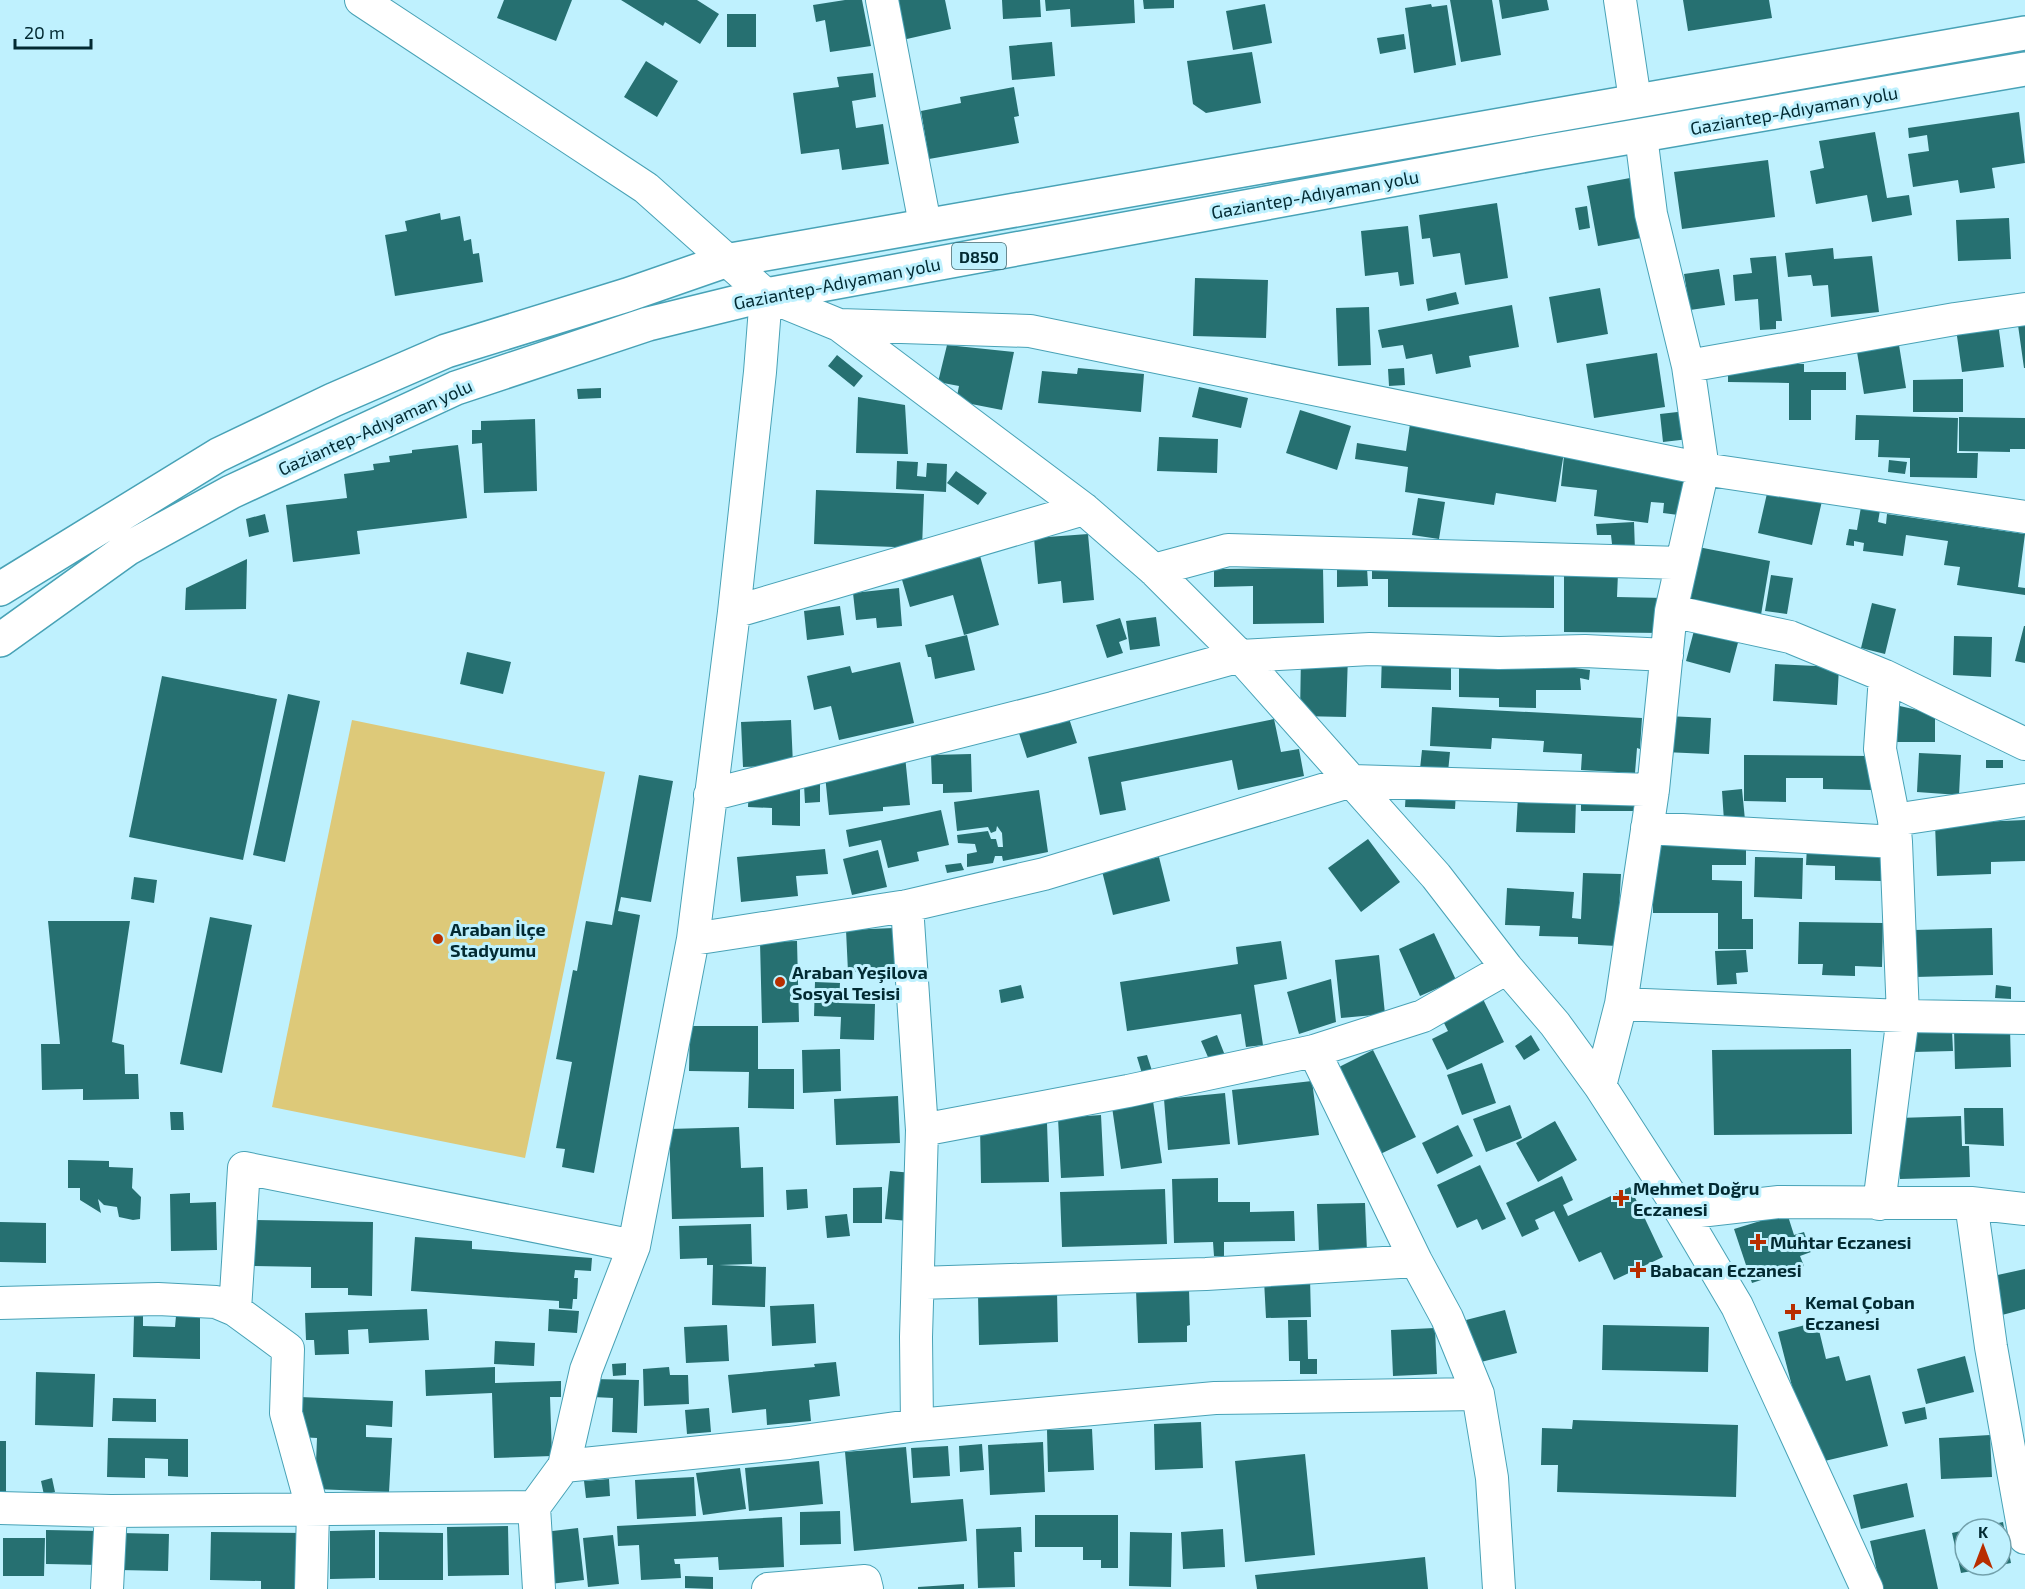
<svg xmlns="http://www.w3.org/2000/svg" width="2025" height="1589" font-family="'Exo 2',sans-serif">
  <rect width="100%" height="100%" fill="#bff1fe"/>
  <path fill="#ddc979" d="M352,720L605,772L525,1158L272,1107Z"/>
  <path fill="#267071" d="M504,0H572L556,41L497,18Z
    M621,0H697L719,14L700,44L665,22L663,26Z
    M845,0H862L871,46L830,52L825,20L816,22L813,5Z
    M889,0H945L951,29L898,41Z
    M1002,0H1040L1041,17L1003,19Z
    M1045,0H1134L1135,23L1071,27L1070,9L1046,11Z
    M1143,0H1174V8L1144,9Z
    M1450,0H1492L1501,55L1461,62Z
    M1499,0H1547L1549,10L1502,19Z
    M1683,0H1769L1772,18L1688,31Z
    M1265,4L1272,43L1233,50L1226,11Z
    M1431,4L1432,7L1447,5L1456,65L1414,73L1405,8Z
    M727,14H756V47H727Z
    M1404,34L1406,49L1380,54L1377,38Z
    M1052,42L1055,76L1012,80L1009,46Z
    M1252,52L1261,103L1206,113L1193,104L1187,61Z
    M646,61L678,81L657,117L624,97Z
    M873,73L876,97L852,101L856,128L883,124L889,164L842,170L839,149L801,154L793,93L839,87L837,77Z
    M1014,87L1019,116L1014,117L1019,143L929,159L921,111L961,103L960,97Z
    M2019,112L2025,163L1992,168L1995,188L1960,193L1958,180L1913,187L1908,154L1929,151L1927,135L1909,138L1908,128Z
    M1875,132L1887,198L1909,195L1912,215L1872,222L1867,195L1816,204L1810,171L1824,168L1819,141Z
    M1768,160L1775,217L1682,229L1674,172Z
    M1630,178L1641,238L1598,246L1587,186Z
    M1497,203L1508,278L1465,285L1460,253L1433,257L1430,238L1422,239L1419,215Z
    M1587,206L1590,228L1579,230L1575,208Z
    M440,213L441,220L460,216L464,241L471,239L473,254L479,253L483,282L395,296L385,235L407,231L405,221Z
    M2009,218L2011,259L1958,261L1956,220Z
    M1408,226L1414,284L1400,286L1398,272L1365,276L1361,231Z
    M1833,248L1834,259L1872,256L1879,312L1831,317L1828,285L1813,286L1811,275L1788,277L1785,253Z
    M1776,256L1782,321H1776V329L1760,330L1758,299L1735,301L1733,275L1752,273L1750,258Z
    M1719,269L1725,305L1690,310L1684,274Z
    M1195,278L1268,280L1266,338L1193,336Z
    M1600,288L1608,334L1557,343L1549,297Z
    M1456,292L1459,304L1428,311L1426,299Z
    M1512,305L1519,347L1469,356L1471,367L1436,374L1432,354L1406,359L1403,345L1382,348L1378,330Z
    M1369,307L1371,365L1338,366L1336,308Z
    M2025,317V368H2024L2017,318Z
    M1998,323L2004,367L1962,372L1956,329Z
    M947,345L1014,352L1002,410L956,401L959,386L938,382Z
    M1899,345L1906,388L1864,394L1857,352Z
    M1657,353L1665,407L1594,418L1586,364Z
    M837,355L863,376L854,387L828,366Z
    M1728,364H1804V372H1846V390H1811V420H1789V383L1728,382Z
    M1078,368L1144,374L1141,412L1038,403L1042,371L1077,374Z
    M1404,368L1405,385L1389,386L1388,369Z
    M1963,379V412H1913V380Z
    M1199,387L1248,398L1241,428L1192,417Z
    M601,388V398L578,399L577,389Z
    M858,397L905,405L908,454L856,453Z
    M1300,410L1351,426L1337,470L1286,453Z
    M1686,411L1689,439L1663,442L1660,414Z
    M1856,415L1958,418L1957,453H1978L1977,478L1910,477V458L1878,457L1879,440H1855Z
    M1959,417L2025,418V449H2010V452L1959,451Z
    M535,419L537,491L484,493L482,443L472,444V430H481V421Z
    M1410,424L1565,446L1556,502L1496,493L1494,505L1405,492L1408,467L1355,459L1357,443L1406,451Z
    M1159,437L1218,439L1217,473L1157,471Z
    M458,445L467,518L357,531L360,554L293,562L286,505L347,498L344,474L374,470L373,464L390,462L389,456L412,453V450Z
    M1564,456L1692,472L1686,516L1663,513L1664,503L1651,502L1648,523L1594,516L1597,490L1561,486Z
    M1889,460L1907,462L1905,474L1888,472Z
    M897,461L918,462L917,476L926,477L927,463L947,464L946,492L896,489Z
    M956,471L987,493L978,505L947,483Z
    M1768,489L1822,501L1812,545L1758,533Z
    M816,490L924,494L922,548L814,544Z
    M1418,498L1445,502L1439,539L1412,535Z
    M1861,507L1880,510L1878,522L1886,524L1887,514L2025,534L2018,587L2025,588V595L1957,585L1960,567L1944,565L1948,541L1906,535L1903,556L1863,551L1864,543L1854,541V546L1846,545L1849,529L1857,530Z
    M265,514L269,532L249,537L246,519Z
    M1634,522L1635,551L1613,553L1611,535H1597L1596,524Z
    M1088,534L1094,600L1063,603L1061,581L1038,584L1034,538Z
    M1693,546L1770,561L1761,615L1683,600Z
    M979,552L999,625L964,635L953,595L910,607L900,573Z
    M247,559L246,609L185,610L186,588Z
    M1372,565H1554V608L1388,607V579H1372Z
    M1367,567L1368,586L1337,587V568Z
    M1323,568L1324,623L1253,624V586L1214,587V569Z
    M1564,571L1618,573L1617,597L1665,598L1663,633L1564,632Z
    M1771,575L1793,578L1787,614L1765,611Z
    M899,588L902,626L877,628L876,618L856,620L853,593Z
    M1872,603L1896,609L1885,654L1861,648Z
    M840,606L844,635L807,640L804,611Z
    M1156,617L1160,646L1130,650L1126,621Z
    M1120,618L1127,639L1119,642L1123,653L1107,658L1096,625Z
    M1696,623L1740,635L1730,673L1686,661Z
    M2024,626H2025V663L2015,661Z
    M967,635L975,670L935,679L931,657H928L925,645Z
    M1954,636L1992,637L1991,677L1953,675Z
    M467,652L511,662L503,694L460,684Z
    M1382,653L1451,655V690L1381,688Z
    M1301,654L1348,655L1346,717L1300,716Z
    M1489,657L1590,670L1589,680L1580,678L1581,690H1536V708L1499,707V698L1459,697V665Z
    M900,662L914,723L839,740L831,706L814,710L807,676L850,666L852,673Z
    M1775,664L1839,667L1837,705L1773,701Z
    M162,676L277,699L243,860L129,837Z
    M288,694L320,701L285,862L253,855Z
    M1891,704L1935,714V742H1890Z
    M1432,707L1642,718L1640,749L1637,748L1635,773L1581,770L1582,754L1543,752L1544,741L1492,738L1491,749L1430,746Z
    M1066,709L1077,743L1027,758L1016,724Z
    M1666,716L1711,718L1709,754L1664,752Z
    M1274,719L1281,752L1299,749L1304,776L1238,790L1232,760L1121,782L1126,810L1100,815L1088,757Z
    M791,720L793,765L743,767L741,722Z
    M1422,750L1450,752L1448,772L1420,769Z
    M1919,753L1961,755L1959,795L1917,792Z
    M971,754L972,792L943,793V784H932L931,755Z
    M1744,755L1872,756V790L1823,789V778H1786V802L1744,801Z
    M905,756L910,805L883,807V811L829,815L825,775L872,771L871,759Z
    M1986,760H2003V768H1986Z
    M639,775L673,781L651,902L621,897L618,911L640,915L594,1173L562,1167L565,1149L556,1148L572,1062L556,1059L573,970L577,971L586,921L612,925Z
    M820,783V802L805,803L804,785Z
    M749,786L800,788V826L772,825V808L748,807Z
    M1742,789L1745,820L1724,821L1722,791Z
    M1039,790L1048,852L1003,861L1002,856H995L993,863L967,867V854L977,852L975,844L958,843L957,835L988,831L991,839H996L998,847H1003L1002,833L997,826L996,831L991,833L988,827L957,831L954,802Z
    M1406,790L1456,792L1455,809L1405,807Z
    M1518,796L1576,799L1575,833L1516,832Z
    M1581,798H1637V811H1581Z
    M941,810L949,845L917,852L919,861L888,868L881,840L849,847L846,830Z
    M2025,820V861L1991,862V874L1937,876L1935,824Z
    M1368,839L1400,882L1361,912L1328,868Z
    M1653,843L1746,844V865H1712V880L1742,881V919H1753V949H1718V913H1653Z
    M1807,846L1882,847L1881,881L1835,880V866L1806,865Z
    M825,849L828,874L796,876L798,896L741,902L737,857Z
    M878,850L887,887L852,895L843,859Z
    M1159,857L1170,901L1113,915L1102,871Z
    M1755,857L1803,858L1802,899L1754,897Z
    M961,863L964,870L947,873L945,865Z
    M1583,873L1621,874L1617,946L1578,944V937L1539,936L1540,926L1505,925L1507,888L1574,892L1572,918L1581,919Z
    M134,877L157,880L154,903L131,899Z
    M210,917L252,925L222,1073L180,1064Z
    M48,921H130L112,1042L124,1045L125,1074H138L139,1099L83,1100V1089L42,1090L41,1044H60Z
    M1799,922L1883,923L1882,967L1855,966V976L1822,975L1823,964H1798Z
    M894,928L896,970L848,972L846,930Z
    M1992,928L1993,975L1915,977L1914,930Z
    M1434,933L1456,980L1420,996L1399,949Z
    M797,941L799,1022L762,1023L760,942Z
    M1281,941L1287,979L1254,985L1263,1045L1246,1047L1241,1014L1127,1031L1120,982L1238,964L1236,947Z
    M1746,950L1748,972L1736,973L1737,984L1717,985L1715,951Z
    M1379,955L1385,1014L1341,1018L1335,960Z
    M1331,979L1336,1022L1299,1034L1287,992Z
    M815,982L840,983L839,1003L875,1004L874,1040L840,1039L841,1017L814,1016Z
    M1021,985L1024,998L1001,1003L999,990Z
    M1996,985L2011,987V999L1995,998Z
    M1482,997L1504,1042L1447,1070L1432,1039L1448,1031L1441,1017Z
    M690,1026H758V1069H794V1109L748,1108L749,1072L689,1071Z
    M2010,1028L2011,1067L1955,1069L1954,1029Z
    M1952,1030L1953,1051L1913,1052L1912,1031Z
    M1217,1035L1226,1058L1211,1064L1201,1041Z
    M1531,1035L1540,1050L1524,1060L1515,1046Z
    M840,1049L841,1091L803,1093L802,1050Z
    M1851,1049L1852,1134L1714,1135L1712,1050Z
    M1373,1050L1416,1137L1372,1158L1329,1072Z
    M1147,1055L1153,1074L1143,1077L1137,1057Z
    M1482,1063L1496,1103L1462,1115L1447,1075Z
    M1312,1081L1319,1135L1238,1145L1232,1090Z
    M1225,1093L1230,1144L1168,1150L1164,1099Z
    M898,1096L900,1143L836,1145L834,1099Z
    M1153,1101L1162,1163L1121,1169L1112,1107Z
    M1510,1105L1522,1138L1486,1152L1473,1119Z
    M1964,1108H2003L2004,1146L1965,1144Z
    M170,1112H183L184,1130H171Z
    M1101,1115L1104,1176L1061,1178L1058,1118Z
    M1961,1116L1962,1146H1969L1970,1177L1900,1179L1898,1118Z
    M1555,1121L1577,1160L1538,1182L1516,1143Z
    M1047,1123L1049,1182L981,1183L980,1125Z
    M1458,1125L1473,1156L1437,1174L1422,1143Z
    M739,1127L741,1168L763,1167L764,1217L672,1219L669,1129Z
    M68,1160L109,1161V1167L133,1168L132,1188L141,1197L140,1219L133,1220L119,1217L117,1207L104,1205L98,1199L101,1213L80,1200V1188H68Z
    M1480,1165L1506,1219L1482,1230L1477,1219L1457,1228L1437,1185Z
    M890,1171L913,1173L909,1221L885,1219Z
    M1562,1176L1573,1200L1563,1205L1568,1216L1630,1187L1663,1257L1614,1280L1601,1252L1579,1262L1554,1211L1535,1220L1539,1229L1522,1237L1506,1203Z
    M1218,1178V1202H1250V1212L1294,1211L1295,1241L1224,1242V1256H1214L1213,1242L1174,1243L1172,1179Z
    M882,1187V1223H853V1188Z
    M807,1189L808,1208L787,1210L786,1190Z
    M1165,1189L1167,1244L1062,1247L1060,1192Z
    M190,1193V1203L216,1202L217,1250L171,1251L170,1194Z
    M1365,1203L1367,1252L1319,1253L1317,1204Z
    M1787,1213L1794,1235L1804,1232L1811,1252L1800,1256L1804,1266L1752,1283L1734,1229Z
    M847,1214L850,1236L827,1238L825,1216Z
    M255,1220L373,1222L372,1296L348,1295V1288H311V1267L254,1266Z
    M0,1222L46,1223V1263L0,1262Z
    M751,1224L752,1264L719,1265L766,1267L765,1307L712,1305L713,1265H707V1258L680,1259L679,1226Z
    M415,1237L472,1241V1249L592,1258L591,1271L575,1270L574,1278H578L577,1299H573L572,1309L559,1308V1301L411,1291Z
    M2025,1269V1309L2002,1315L1993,1276Z
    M1310,1278L1311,1317L1266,1318L1264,1280Z
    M1189,1289L1190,1325L1187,1326V1342L1138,1343L1136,1290Z
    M1057,1291L1058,1342L979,1345L978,1294Z
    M814,1304L816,1343L772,1346L770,1306Z
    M427,1309L429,1340L369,1343L368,1329L348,1330L349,1354L315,1355L314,1340H306L305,1313Z
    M549,1309L579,1311L577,1333L548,1331Z
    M1505,1310L1517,1353L1477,1363L1466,1320Z
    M134,1315H143V1326L175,1327L176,1316L200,1317V1359L133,1357Z
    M1288,1320H1307L1308,1359H1317V1374H1300V1361H1289Z
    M1817,1322L1826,1359L1839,1356L1846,1381L1870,1375L1888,1446L1812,1464L1778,1332Z
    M727,1325L729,1361L686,1363L684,1327Z
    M1603,1325L1709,1327L1708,1372L1602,1370Z
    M1435,1328L1437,1374L1393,1376L1391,1330Z
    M495,1341L535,1343L534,1366L494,1364Z
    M1965,1356L1974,1392L1926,1404L1917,1369Z
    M836,1362L840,1396L809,1400L811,1421L767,1425L766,1409L732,1413L728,1375L815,1367L814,1364Z
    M626,1363V1375L613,1376L612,1364Z
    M495,1367V1383L561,1381V1397H550L552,1456L494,1458L492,1393L426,1396L425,1370Z
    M669,1367L670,1375H688L689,1404L644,1406L643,1369Z
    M36,1372L95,1374L93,1427L35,1425Z
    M593,1379L639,1380L637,1433L612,1432L613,1398L593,1397Z
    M300,1397L393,1401L392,1427L366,1425V1437L392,1438L389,1492L315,1489L317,1438L298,1437Z
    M113,1398L156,1399V1422L112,1421Z
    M1925,1407L1927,1419L1905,1424L1902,1412Z
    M709,1408L711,1432L687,1434L685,1410Z
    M1573,1420L1738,1425L1736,1497L1557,1492L1558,1465H1541L1542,1428L1572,1429Z
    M1201,1422L1203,1468L1155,1470L1154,1424Z
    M1092,1429L1094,1470L1048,1472L1047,1430Z
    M1990,1435L1992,1477L1941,1479L1939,1438Z
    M108,1438L188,1439V1477L168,1476V1459L145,1458V1478L107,1477Z
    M0,1441H6V1497H0Z
    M1043,1442L1045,1492L990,1495L988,1445Z
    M982,1444L984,1470L960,1472L959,1446Z
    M948,1446L950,1476L913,1478L911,1448Z
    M906,1447L911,1503L963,1499L967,1541L854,1551L845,1452Z
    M1305,1454L1315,1555L1245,1562L1235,1461Z
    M819,1461L823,1504L749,1511L745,1468Z
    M740,1468L746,1509L703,1515L696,1473Z
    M694,1477L696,1516L637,1519L635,1480Z
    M52,1478L55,1492L44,1495L41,1481Z
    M609,1479L610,1496L586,1498L584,1481Z
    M1907,1483L1914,1517L1861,1529L1853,1495Z
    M840,1511L841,1544L800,1545V1512Z
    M1035,1515H1118V1568H1101V1560H1083V1547H1035Z
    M782,1517L784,1567L719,1570L718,1557L674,1559L675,1564H680L681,1578L641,1580L639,1545L618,1546L617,1526Z
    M2003,1522L2011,1563L2001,1565V1529L1975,1528Z
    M508,1526L509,1575L448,1576L447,1527Z
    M1021,1527L1022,1552H1014L1015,1587L978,1588L976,1529Z
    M578,1528L584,1580L550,1584L544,1532Z
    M1223,1529L1225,1567L1183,1569L1181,1532Z
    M1925,1529L1938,1589H1881L1870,1541Z
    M46,1530L100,1531V1565L46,1564Z
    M375,1530V1578L330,1579V1531Z
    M1965,1530V1565L1998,1566L1961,1573L1952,1533Z
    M211,1532L305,1533L304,1589H261V1581L210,1580Z
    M379,1532L443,1533V1580H379Z
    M1130,1532L1172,1533L1171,1587L1129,1586Z
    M120,1533L169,1534L168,1571L119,1570Z
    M613,1535L619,1584L588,1587L583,1538Z
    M3,1538H45L44,1576H3Z
    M1425,1557L1428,1589H1257L1255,1575Z
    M685,1576L713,1577V1589L685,1588Z
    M964,1584V1589H918V1587Z"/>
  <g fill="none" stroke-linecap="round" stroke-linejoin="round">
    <g stroke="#48a2b6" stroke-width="34">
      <path id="minor" d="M361,0L646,188L766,295L839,325L1084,509L1154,570L1240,656L1436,876L1507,968L1555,1024L1600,1086L1682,1213L1737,1306L1867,1589
        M882,0L925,224
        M1620,0L1635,100
        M839,325L1030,331L1703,469L2025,517
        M1688,366L1955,319L2025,309
        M1154,570L1228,550L1681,563
        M1671,611L1790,637L1885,676L2025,744
        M734,612L1084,509
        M710,795L1053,708L1240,656L1370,649L1499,653L1585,651L1667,655
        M1894,820L2025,800
        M1647,828L1896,842
        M907,906L922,1130L916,1337L917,1425
        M693,939L907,906L1044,874L1352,781L1653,790
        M1621,1004L1903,1016L2025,1018
        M1314,1051L1416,1261L1447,1318L1478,1394L1492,1478L1499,1589
        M1600,1086L1621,1004L1653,790L1671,611L1703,469L1688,366L1651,214L1641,136
        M922,1130L1128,1091L1314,1051L1423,1016L1507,968
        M1971,1203L1991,1347L2025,1538
        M1879,1204L1903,1016L1896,842L1894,820L1880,749L1885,676
        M1682,1213L1779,1202L1971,1203L2025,1209
        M918,1283L1206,1274L1416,1261
        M0,1303L158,1299L216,1302L235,1310
        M564,1466L789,1443L917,1425L1215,1398L1478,1394
        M0,1508L111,1511L534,1507
        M107,1589L111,1511
        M311,1589L313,1511L286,1413L288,1349L235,1310L244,1168L634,1246
        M539,1589L534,1507L564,1466L586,1370L634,1246L693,939L734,612L760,372L766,295
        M768,1589L865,1581L867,1589"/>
    </g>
    <g stroke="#48a2b6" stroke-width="36">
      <path id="highway" d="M0,589L218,455L333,400L446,351L627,295L725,261L2025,33
        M0,640L127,549L231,492L456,388L648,324L766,295L1538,153L2025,69"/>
    </g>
    <use href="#minor" stroke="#fff" stroke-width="32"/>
    <use href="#highway" stroke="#fff" stroke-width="33"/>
  </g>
  <g fill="#b82e00" stroke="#bff1fe" stroke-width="2">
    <circle cx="438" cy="939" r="6"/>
    <circle cx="780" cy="982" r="6"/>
    <path d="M1618 1189h6v6h6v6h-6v6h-6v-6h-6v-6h6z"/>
    <path d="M1755 1233h6v6h6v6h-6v6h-6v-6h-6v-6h6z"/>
    <path d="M1635 1261h6v6h6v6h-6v6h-6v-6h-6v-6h6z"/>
    <path d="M1790 1303h6v6h6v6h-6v6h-6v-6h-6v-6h6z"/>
  </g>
  <g text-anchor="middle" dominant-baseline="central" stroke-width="6" stroke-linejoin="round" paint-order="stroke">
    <rect fill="#bff1fe" stroke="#3b666f" stroke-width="1.5" x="952" y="243" width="54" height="26" rx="4.5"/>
    <g font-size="16" font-weight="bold" fill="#022a32">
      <text x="979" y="256">D850</text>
    </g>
    <g font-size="18" fill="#022a32" stroke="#bff1fe">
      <text transform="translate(1794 110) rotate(-10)">Gaziantep-Adıyaman yolu</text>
      <text transform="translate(1315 194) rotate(-10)">Gaziantep-Adıyaman yolu</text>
      <text transform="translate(837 283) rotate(-11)">Gaziantep-Adıyaman yolu</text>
      <text transform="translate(375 427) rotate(-24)">Gaziantep-Adıyaman yolu</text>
    </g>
    <g font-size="18" font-weight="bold" fill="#022a32" stroke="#bff1fe" text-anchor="start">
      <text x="450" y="929">Araban İlçe<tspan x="450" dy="21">Stadyumu</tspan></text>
      <text x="792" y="972">Araban Yeşilova<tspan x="792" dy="21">Sosyal Tesisi</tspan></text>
      <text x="1633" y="1188">Mehmet Doğru<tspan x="1633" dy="21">Eczanesi</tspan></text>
      <text x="1770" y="1242">Muhtar Eczanesi</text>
      <text x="1650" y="1270">Babacan Eczanesi</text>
      <text x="1805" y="1302">Kemal Çoban<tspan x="1805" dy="21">Eczanesi</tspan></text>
    </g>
  </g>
  <g transform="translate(1983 1547)"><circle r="28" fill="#bff1fe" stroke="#73a1ac" stroke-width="1.5"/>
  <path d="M0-4.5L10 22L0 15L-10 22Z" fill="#b82e00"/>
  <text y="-9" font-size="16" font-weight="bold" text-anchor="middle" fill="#022a32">K</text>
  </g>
  <path d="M15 39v9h76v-9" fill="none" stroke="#022a32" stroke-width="3"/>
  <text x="24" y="39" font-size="18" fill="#022a32" stroke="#bff1fe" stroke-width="4.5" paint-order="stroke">20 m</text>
</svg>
